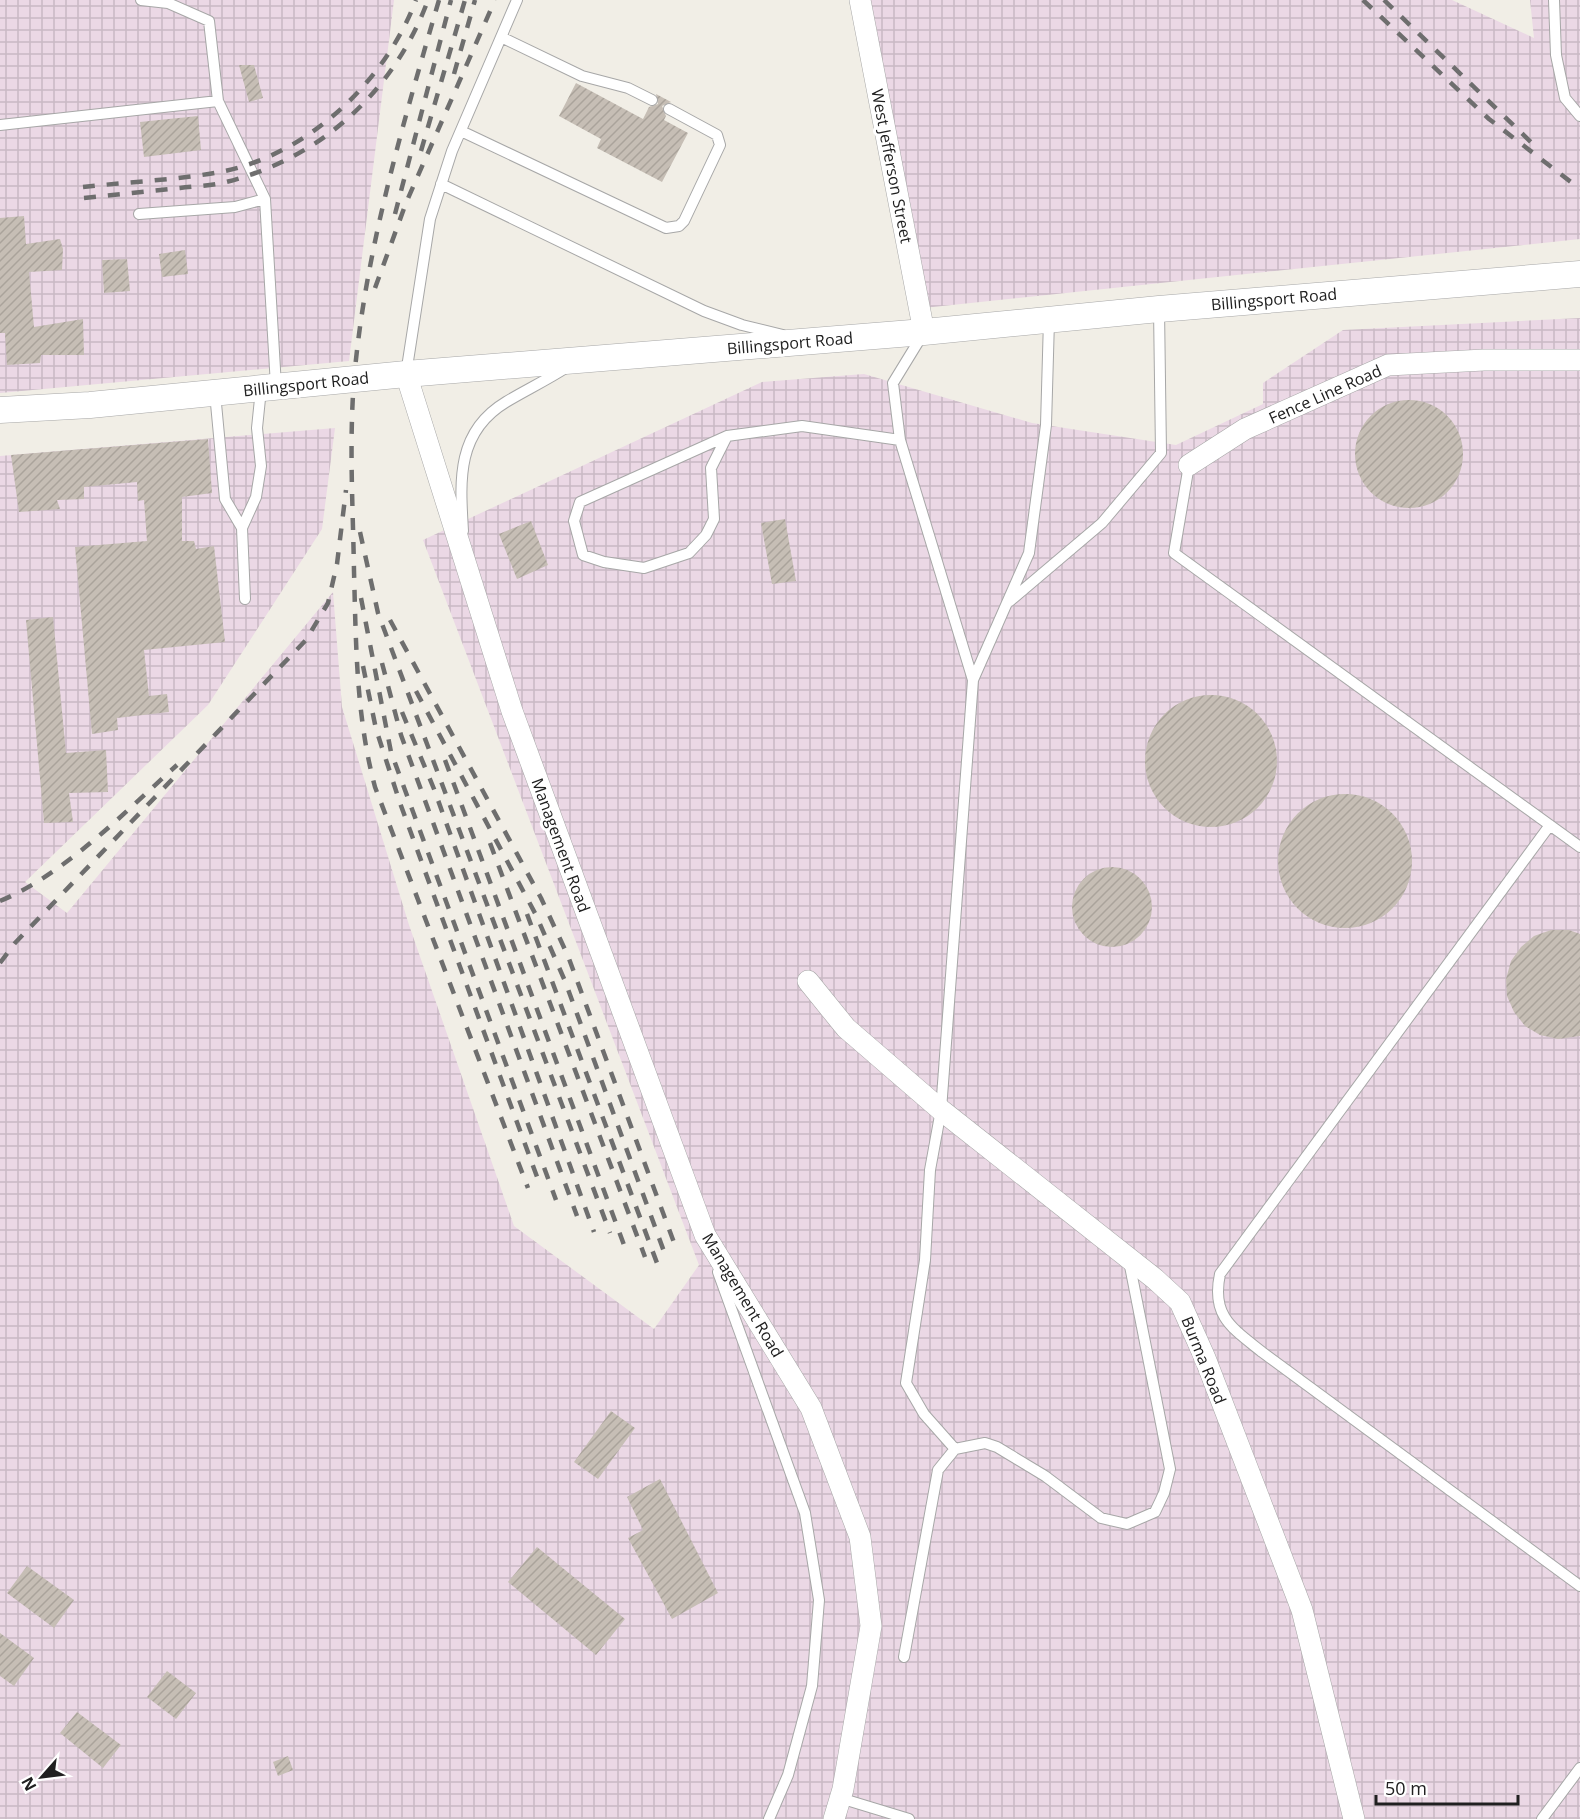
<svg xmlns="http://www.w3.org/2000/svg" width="1580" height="1819" font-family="'Open Sans',sans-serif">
  <defs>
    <pattern id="industrial-grid" width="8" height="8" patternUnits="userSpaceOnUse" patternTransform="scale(1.5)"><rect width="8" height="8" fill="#ebd8e5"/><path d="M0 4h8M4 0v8" fill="none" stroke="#c9b9c4"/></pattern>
    <pattern id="building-hatch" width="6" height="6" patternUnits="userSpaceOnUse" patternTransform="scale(1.5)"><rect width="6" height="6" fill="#c6beb5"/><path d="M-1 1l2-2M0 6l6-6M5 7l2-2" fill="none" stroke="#aaa39b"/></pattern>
  </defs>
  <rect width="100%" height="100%" fill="#f1eee6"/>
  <path fill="url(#industrial-grid)" d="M0,0H394L349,361L0,393Z
    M851,0H1452L1534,38L1530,0H1580V239L914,309Z
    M1580,318V1819H0V456L335,428L322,529L208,705L25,882L67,913L333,592L342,707L409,925L514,1226L654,1329L699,1265L423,540L762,382L864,374L1032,423L1176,445L1263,404V383L1343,330Z"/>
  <path fill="url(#building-hatch)" d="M239,65H254L263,98L249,102Z
    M576,83L643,119L649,107L658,104L656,94L671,102L662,106L666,116L664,120L688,133L662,182L597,148L601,139L559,116Z
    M198,116L201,150L144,157L140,122Z
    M24,216L26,244L60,239L63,249L62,270L29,272L34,327L83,319L84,355H41L40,363L7,365L5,333H0V218Z
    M185,250L188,274L162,277L159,254Z
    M127,259L130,291L104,293L102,260Z
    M1355 454a54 54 0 1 1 108 0a54 54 0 1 1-108 0Z
    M208,439L212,493L182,497V541H194L196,549L214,546L225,642L144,650L149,696L167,694L169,712L117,718L118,730L92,734L75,547L147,541L144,500L138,501L137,482L84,487V499L57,500L60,509L19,512L11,455Z
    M785,519L796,581L772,584L761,523Z
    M531,521L548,565L517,579L499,534Z
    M53,617L66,753L106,750L108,792L69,793L73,822L44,823L26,620Z
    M1145 761a66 66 0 1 1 132 0a66 66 0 1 1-132 0Z
    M1278 861a67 67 0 1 1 134 0a67 67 0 1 1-134 0Z
    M1072 907a40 40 0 1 1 80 0a40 40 0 1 1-80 0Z
    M1551,930H1569L1580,934V1036L1558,1039L1540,1035L1525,1026L1514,1012L1507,996L1506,979L1511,961L1521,947L1534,936Z
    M611,1411L635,1428L598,1479L574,1462Z
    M660,1479L718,1593L672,1619L628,1538L643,1530L627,1497Z
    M537,1547L625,1619L596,1655L508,1582Z
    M27,1566L74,1600L54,1628L7,1593Z
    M0,1633L34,1658L14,1686L0,1676Z
    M167,1671L196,1693L176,1719L147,1697Z
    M77,1712L121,1745L103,1768L60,1733Z
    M288,1756L293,1770L278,1776L273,1762Z"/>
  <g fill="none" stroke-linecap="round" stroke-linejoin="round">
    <g stroke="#a7a7a7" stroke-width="12">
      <path id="service" d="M141,0L168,3L209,21L218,101L265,199L276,386
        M1554,0L1556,55L1565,98L1580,116
        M501,37L582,76L628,88L652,100
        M0,125L218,101
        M461,131L666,228L679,226L684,221L720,145L717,135L669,109
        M441,184L704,311L742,325L783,335
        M139,214L235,207L265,199
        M923,334L893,383L900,440L973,680
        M406,374L430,219L452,151L517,0
        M215,393L225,499L242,528
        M727,436L711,468L714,519L706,535L689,553L644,568L604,562L583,555L574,521L580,502L727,436L802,426L900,440
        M1189,465L1174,553L1580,847
        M463,531C460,481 456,432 506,402C526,390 547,380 567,367
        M245,599L242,528L256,497L261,466L257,428L261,389
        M1010,601L1102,523L1161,453L1159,309
        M1550,825L1220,1274C1211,1316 1232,1328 1262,1352L1580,1586
        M718,1272L805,1513L819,1600L812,1686L788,1775L769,1819
        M955,1449L924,1414L906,1383L925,1260L930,1170L941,1110L973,680L1029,553L1046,425L1049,320
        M904,1657L938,1470L955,1449L985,1443L997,1447L1045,1476L1101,1518L1127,1524L1155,1512L1164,1493L1170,1469L1129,1261
        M840,1798L909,1819
        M1542,1819L1580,1768"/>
    </g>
    <g stroke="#a7a7a7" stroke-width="22">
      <path id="minor" d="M860,0L924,332
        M406,374L512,711L705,1235L811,1408L860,1537L871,1626L843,1789L834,1819
        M1189,465L1245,429L1388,365L1484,360H1580
        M808,981L846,1028L941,1110L1155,1279L1180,1302L1205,1358L1302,1610L1354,1819"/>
    </g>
    <g stroke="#a7a7a7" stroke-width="27">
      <path id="tertiary" d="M0,410L90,405L406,374L924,332L1159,309L1580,274"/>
    </g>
    <use href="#service" stroke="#fff" stroke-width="10"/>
    <use href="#minor" stroke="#fff" stroke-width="21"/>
    <use href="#tertiary" stroke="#fff" stroke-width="26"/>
    <path stroke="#6e6e6e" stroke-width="4.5" stroke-dasharray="12 12" stroke-linecap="butt" d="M439,0C403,124 365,251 354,380C349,444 353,508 354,571C356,644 356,716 375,787L528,1188
      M1363,0L1489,119L1580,189
      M1384,0L1535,146
      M454,74L475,0
      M421,151L465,0
      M83,187C128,182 176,180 220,172C308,155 385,82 416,0
      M84,198C116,195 148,191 180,188C195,186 211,186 226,182C321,158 394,92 428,0
      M395,214L451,0
      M375,288L406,203L495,0
      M360,532L378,613L610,1233
      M361,598L391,752L556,1200
      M390,620L541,898L568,956L676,1248
      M382,663L401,735L577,1216
      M363,666L376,729L400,803L540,1185
      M416,691L536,915L565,981L666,1257
      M402,712L434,789L594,1232
      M445,760L624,1245
      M490,843L645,1257
      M0,901C65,874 125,812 177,765
      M527,914L657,1263
      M0,963L15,943L306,640L328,603L337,564L346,490"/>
  </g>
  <g text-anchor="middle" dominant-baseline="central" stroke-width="6" stroke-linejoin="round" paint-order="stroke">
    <g font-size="16" fill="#202020" stroke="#fff">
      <text transform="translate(892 166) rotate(79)">West Jefferson Street</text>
      <text transform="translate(1274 299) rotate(-5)">Billingsport Road</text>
      <text transform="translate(790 343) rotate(-5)">Billingsport Road</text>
      <text transform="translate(306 384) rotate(-6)">Billingsport Road</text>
      <text transform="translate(1325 394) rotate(-24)">Fence Line Road</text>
      <text transform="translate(561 845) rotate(70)">Management Road</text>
      <text transform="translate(743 1295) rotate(59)">Management Road</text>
      <text transform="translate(1204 1360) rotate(68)">Burma Road</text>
    </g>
  </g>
  <g transform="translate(42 1777) rotate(242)" stroke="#ffffff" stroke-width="4.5" paint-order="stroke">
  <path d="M0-4.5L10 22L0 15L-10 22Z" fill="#202020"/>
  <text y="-9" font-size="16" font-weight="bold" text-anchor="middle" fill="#202020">N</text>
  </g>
  <path d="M1376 1795v9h142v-9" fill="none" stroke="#202020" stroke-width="3"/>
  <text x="1385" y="1795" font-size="18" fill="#202020" stroke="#ffffff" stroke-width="4.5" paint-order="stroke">50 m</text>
</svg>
